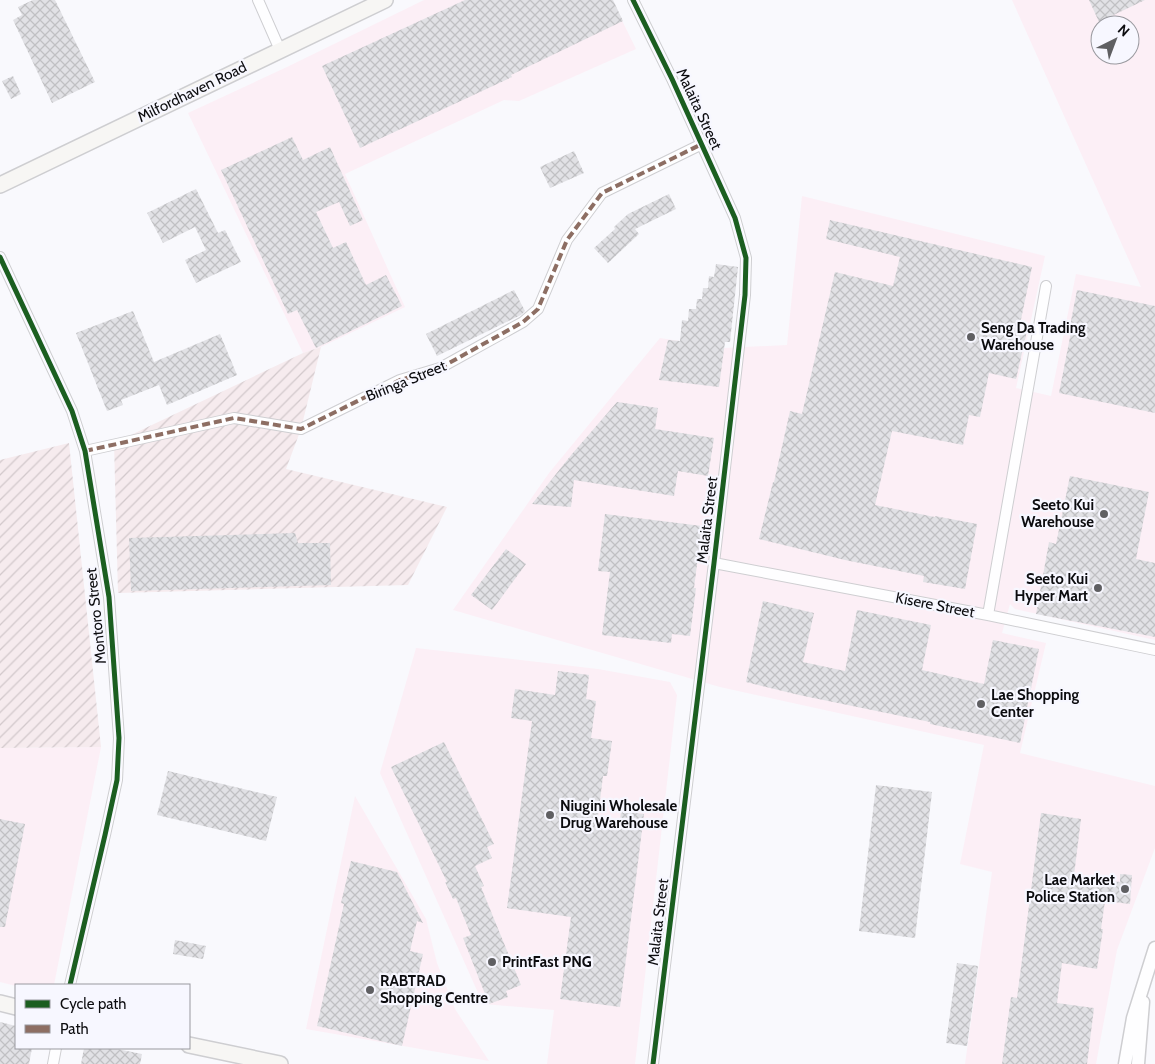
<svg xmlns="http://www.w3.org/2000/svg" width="1155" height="1064" font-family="Cabin,sans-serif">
  <defs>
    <pattern id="industrial-furrows" width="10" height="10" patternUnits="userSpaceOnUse" patternTransform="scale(1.25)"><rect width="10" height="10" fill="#f6ebee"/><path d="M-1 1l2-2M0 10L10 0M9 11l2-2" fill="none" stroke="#d2c8cb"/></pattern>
    <pattern id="building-cross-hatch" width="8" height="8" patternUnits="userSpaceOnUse" patternTransform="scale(1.25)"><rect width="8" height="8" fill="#e1e1e5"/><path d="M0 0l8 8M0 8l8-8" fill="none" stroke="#c0c0c3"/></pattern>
  </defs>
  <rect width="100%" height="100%" fill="#f9f9fd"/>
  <path fill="#fceff6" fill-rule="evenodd" d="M424,0H612L636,49L519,101L504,100L345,174L405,307L321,347L303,353L188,113L287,67Z
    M1012,0H1155V640L1015,609L1010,604L1002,633L1046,643L1020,753L1155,786V848L1117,950L1096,1064H965L992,872L960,864L984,745L720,687L453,610L549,473L660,338L725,348L787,345L802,196L1045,256L1016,388L1051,396L1076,274L1141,287ZM1100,25H1130V55H1100Z
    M416,648L598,669L670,682L677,695L635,1064H547L554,1010L483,1004L380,773Z
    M101,747L54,985L16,986L0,982V748Z
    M355,796L426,919L437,963L455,1009L489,1061L306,1029Z"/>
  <path fill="url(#industrial-furrows)" d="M321,347L301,429L286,469L447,507L408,585L118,593L114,443L303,353Z
    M69,443L101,747L0,748V460Z"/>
  <path fill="url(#building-cross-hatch)" d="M33,0H55L95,82L52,103L13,20L22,15L18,7Z
    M465,0H613L623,21L511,75L512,77L360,148L322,66Z
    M1089,0H1145L1099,22Z
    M13,76L21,94L11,99L2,81Z
    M292,137L303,160L330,147L363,220L350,226L339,202L316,212L333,248L346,242L366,285L386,275L402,306L316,348L297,310L288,314L221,170Z
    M574,151L584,173L550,188L540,167Z
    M196,189L218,233L225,230L241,262L196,283L185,260L206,250L195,227L163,243L147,213Z
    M669,194L676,209L635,229L639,234L608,263L594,248L615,229L614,227L628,214Z
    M830,220L1032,267L1019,329L1027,331L1016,379L989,373L980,417L969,415L963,445L892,431L875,505L935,517V516L977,524L965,589L923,582L924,576L845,560L759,539L773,482H774L790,411L802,414L835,272L893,286L900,257L826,239Z
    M716,264L738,267L730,342H725L719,387L659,380L668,340L680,341L682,320L688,321L689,309H696L697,299H702L703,288H708L709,276L714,277Z
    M514,290L525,311L521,315L437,356L426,334Z
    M1077,290L1155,306V413L1059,393L1072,327L1070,326Z
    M133,311L154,362L220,334L237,375L167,405L159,385L121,400L123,405L107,411L76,333Z
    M617,402L658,408L655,429L714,438L708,476L678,471L674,496L574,480L571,507L532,504L572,454Z
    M1070,476L1149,492L1136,559L1155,563V637L1036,614L1049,542L1056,544Z
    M605,514L702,526L694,588H696L690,636L672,634L671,643L602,635L610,572L598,571Z
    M295,533L298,543H330L331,585L131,591L129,538Z
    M506,549L526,564L492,610L471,595Z
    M763,601L814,613L803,662L845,671L857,610L931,625L922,670L984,684L993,640L1039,649L1020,743L930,724V722L799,695L746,682Z
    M558,671L589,675L586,699L596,701L591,738L612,741L607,776H603L598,817L620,820L621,811L644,814L620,1007L560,999L571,917L507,908L532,721L511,718L515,689L555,695Z
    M444,742L494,844L487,847L492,858L475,866L484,886L481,887L521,985L506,991L508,997L489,1004L463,938L471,935L456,898L453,899L445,882H447L391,767Z
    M168,771L277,797L266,841L157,815Z
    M876,785L932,792L915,938L859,931Z
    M1041,813L1081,819L1074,875L1120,882V874L1132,875L1130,904L1105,901L1101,929H1103L1097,969L1062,963L1057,1003L1094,1008L1087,1064H1002L1011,997L1017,998Z
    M0,819L25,824L5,927H0Z
    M351,861L397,872L423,923L417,921L410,951L423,954L402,1046L317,1026L344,904L341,903Z
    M175,940L206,946L203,959L173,954Z
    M957,963L978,966L967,1046L946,1043Z
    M0,1022L16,1026V1048H32L29,1064H0Z
    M84,1048H112L142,1054L140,1064H81Z"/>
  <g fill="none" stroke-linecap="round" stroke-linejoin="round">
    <g stroke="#ceced1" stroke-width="12">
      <path id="minor" d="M258,0L280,50
        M633,0L672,79L735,218L746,258L745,295L714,563L653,1064
        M0,257L72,411L85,451L109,597L119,738L117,780L105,835L70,985
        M85,451L234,418L301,429L400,380L440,368L523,322L538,309L567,240L602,193L702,144
        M714,563L988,615L1155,650
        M988,615L1046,286
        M53,1064L56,1048"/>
    </g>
    <g stroke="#ceced1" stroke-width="15">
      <path id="tertiary" d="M1125,1064L1133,1018L1155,948
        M1138,1064L1143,1002"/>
    </g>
    <g stroke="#ceced1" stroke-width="18">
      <path id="secondary" d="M0,185L385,0
        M0,1003L16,1007
        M189,1045L280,1064"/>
    </g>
    <use href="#minor" stroke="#fefeff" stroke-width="10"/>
    <use href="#tertiary" stroke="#fefeff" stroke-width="12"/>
    <use href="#secondary" stroke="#f7f6f4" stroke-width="15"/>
    <path stroke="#8d6e63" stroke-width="4" stroke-dasharray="8 4" stroke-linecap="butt" d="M85,451L234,418L301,429L400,380L440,368L523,322L538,309L567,240L602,193L702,144"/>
    <g stroke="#f7f7ff" stroke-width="8">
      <path id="cycleway" d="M633,0L672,79L735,218L746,258L745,295L714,563L653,1064
        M0,257L72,411L85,451L109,597L119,738L117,780L105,835L70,985"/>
    </g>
    <use href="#cycleway" stroke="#1b5e20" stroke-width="5"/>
  </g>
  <g fill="#5f5f62" stroke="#f7f7ff" stroke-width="2">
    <circle cx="971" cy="337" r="5"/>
    <circle cx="1104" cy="514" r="5"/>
    <circle cx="1098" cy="588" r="5"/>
    <circle cx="981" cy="704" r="5"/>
    <circle cx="550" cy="815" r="5"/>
    <circle cx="1125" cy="889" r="5"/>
    <circle cx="492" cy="962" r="5"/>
    <circle cx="370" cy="990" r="5"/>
  </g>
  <g text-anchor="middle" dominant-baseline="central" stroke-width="4.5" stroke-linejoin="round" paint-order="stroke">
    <g font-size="15" fill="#0c0c0f" stroke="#f7f7ff">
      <text transform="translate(192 92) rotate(-26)">Milfordhaven Road</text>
      <text transform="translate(699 109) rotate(65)">Malaita Street</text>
      <text transform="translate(406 381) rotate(-22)">Biringa Street</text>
      <text transform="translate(707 520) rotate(-83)">Malaita Street</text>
      <text transform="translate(935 605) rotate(11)">Kisere Street</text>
      <text transform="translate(96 616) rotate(-96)">Montoro Street</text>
      <text transform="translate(658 922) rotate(-83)">Malaita Street</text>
    </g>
    <g font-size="15" font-weight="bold" fill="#0c0c0f" stroke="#f7f7ff" text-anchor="start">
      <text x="981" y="328">Seng Da Trading<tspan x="981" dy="17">Warehouse</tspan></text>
      <text x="1094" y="505" text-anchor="end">Seeto Kui<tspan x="1094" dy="17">Warehouse</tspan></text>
      <text x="1088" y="579" text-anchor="end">Seeto Kui<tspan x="1088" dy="17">Hyper Mart</tspan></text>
      <text x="991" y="695">Lae Shopping<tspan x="991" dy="17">Center</tspan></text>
      <text x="560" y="806">Niugini Wholesale<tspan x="560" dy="17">Drug Warehouse</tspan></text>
      <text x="1115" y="880" text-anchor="end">Lae Market<tspan x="1115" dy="17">Police Station</tspan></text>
      <text x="502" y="962">PrintFast PNG</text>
      <text x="380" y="981">RABTRAD<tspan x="380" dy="17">Shopping Centre</tspan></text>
    </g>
  </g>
  <rect x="15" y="984" width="175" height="65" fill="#f7f7ff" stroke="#99999f"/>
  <rect x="25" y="1000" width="25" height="8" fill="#1b5e20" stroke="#99999f"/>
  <text x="60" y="1009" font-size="15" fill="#0c0c0f">Cycle path</text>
  <rect x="25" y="1025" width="25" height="8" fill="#8d6e63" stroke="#99999f"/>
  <text x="60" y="1034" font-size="15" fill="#0c0c0f">Path</text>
  <g transform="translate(1115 40) rotate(42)"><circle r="24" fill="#f7f7ff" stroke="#99999f"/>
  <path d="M0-4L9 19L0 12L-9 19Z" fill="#5f5f62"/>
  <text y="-8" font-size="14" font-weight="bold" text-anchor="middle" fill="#0c0c0f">N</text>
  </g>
</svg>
